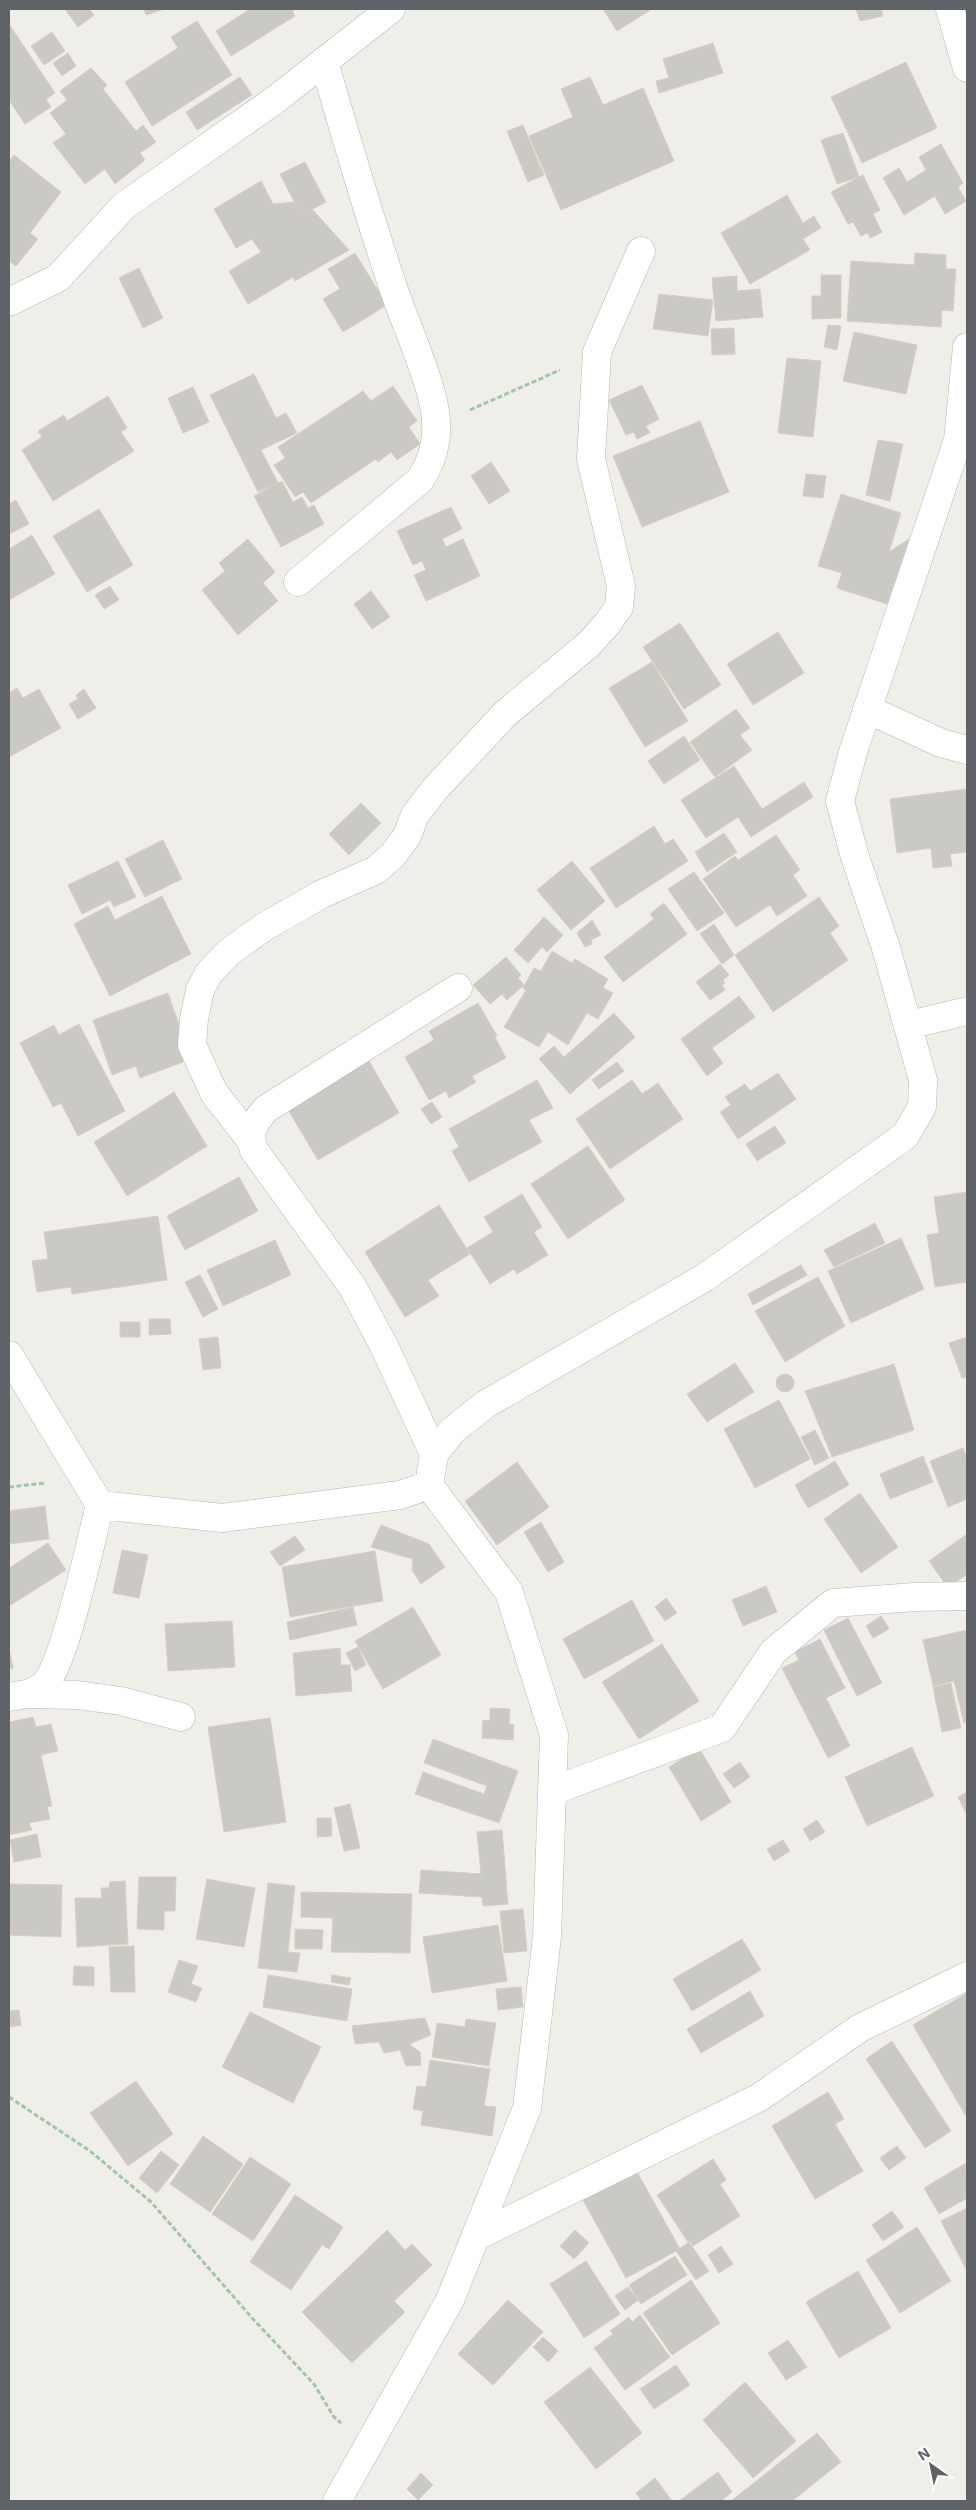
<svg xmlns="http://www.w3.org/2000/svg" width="976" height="2510" font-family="Inter,sans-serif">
  <rect width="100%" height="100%" fill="#efeee8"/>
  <path fill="#cbc9c4" stroke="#d3d0c7" d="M65,9H89L94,15L78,27Z
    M144,9H165L146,15Z
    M250,9H296L292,11L295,16L231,56L216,31Z
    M603,9H652L617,31Z
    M856,9H881L883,16L860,21Z
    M197,21L232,75L152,126L125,82L178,48L171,37Z
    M9,24L55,93L46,99L51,107L25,124L9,100Z
    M52,32L65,51L44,65L31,46Z
    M713,43L723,73L659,93L656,81L669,78L663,59Z
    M68,53L76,66L62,76L53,63Z
    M906,62L937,128L862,163L831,97Z
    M91,68L107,85L103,89L136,131L143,125L156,142L140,153L145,160L115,184L105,169L85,184L53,143L66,134L50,113L67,100L60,91Z
    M240,77L252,95L197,130L186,112Z
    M590,77L603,105L643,88L674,161L561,210L529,136L573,117L561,89Z
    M523,125L544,175L528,182L507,131Z
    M843,133L859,177L837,184L821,140Z
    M941,144L963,183L958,187L966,201L945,214L935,196L904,215L883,178L899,168L907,182L926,170L919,157Z
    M14,155L61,192L30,233L38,239L16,266L9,261V162Z
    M305,162L326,202L301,215L280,174Z
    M863,175L880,210L873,214L882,232L870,238L868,233L861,236L853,222L848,224L831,192Z
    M261,181L273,204L295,202L301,215L312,209L349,250L295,281L293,277L248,304L229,271L261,252L252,239L236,248L214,209Z
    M787,195L803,223L814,216L821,228L803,239L810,250L750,284L721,233Z
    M355,253L387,305L343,332L323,299L340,289L328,269Z
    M915,253L946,255V269H956L953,311L942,310L941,327L847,321L851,261L914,265Z
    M139,268L163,318L143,328L119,278Z
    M821,275H841V318L812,319V296H821Z
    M737,276V291L760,289L763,317L716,321L712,278Z
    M659,294L713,300L708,336L653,329Z
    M828,325L841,326L837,350L824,347Z
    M734,328L735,354L712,355L711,329Z
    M854,332L917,345L906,394L843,381Z
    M787,358L821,361L813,437L778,433Z
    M254,374L276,418L286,413L297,433L261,450L278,483L258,492L210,395Z
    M642,385L659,419L646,426L650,433L637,439L634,432L626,435L609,400Z
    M393,386L417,421L409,427L420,444L397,460L391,452L378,462L376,459L311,503L303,492L295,497L274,465L285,458L278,447L363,391L371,401Z
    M193,387L209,422L183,433L168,398Z
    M108,396L127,428L121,432L134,451L53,501L22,450L42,437L38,431L64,415L67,421Z
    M700,421L729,492L642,527L613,456Z
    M878,440L903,444L890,501L866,495Z
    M491,462L510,491L489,504L471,476Z
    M806,474L826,476L823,498L803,496Z
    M282,481L293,502L302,497L308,508L314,505L324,524L281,547L254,496Z
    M841,494L901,513L889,552L909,539L887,604L837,588L842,573L818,566Z
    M16,500L29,524L9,534V504Z
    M451,507L462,529L442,539L446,547L463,539L480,576L426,601L414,575L426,570L422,561L413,565L397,531Z
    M99,509L133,565L87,592L53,536Z
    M32,535L55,574L9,600V549Z
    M248,539L275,572L263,583L278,601L238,635L202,590L225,571L219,563Z
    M110,586L119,600L104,609L95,595Z
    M371,591L390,617L372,629L354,604Z
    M680,623L721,685L684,709L643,647Z
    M778,632L804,673L753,705L727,664Z
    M652,662L688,721L645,747L609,688Z
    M17,688L23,698L39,689L61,728L9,757V693Z
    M84,689L96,708L78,719L69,704L78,699L76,695Z
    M736,709L750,728L740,735L752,750L715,777L690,742Z
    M684,736L700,760L664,784L648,761Z
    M734,766L762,809L804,782L813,797L751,837L738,817L706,838L681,800Z
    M967,789V852L950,854L952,866L933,868L931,848L897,853L890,799Z
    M361,803L381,823L349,855L329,834Z
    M654,826L665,844L673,839L688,861L616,908L590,868Z
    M724,833L737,852L707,872L695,852Z
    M776,835L800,870L793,875L807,896L777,916L770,905L736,927L703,879L735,856L738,860Z
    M163,840L182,879L145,897L125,859Z
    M118,861L136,897L114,907L110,900L82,914L68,885Z
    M572,861L605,901L571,930L537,890Z
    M694,872L724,913L697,931L668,889Z
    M162,896L191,954L110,996L74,924L108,906L115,920Z
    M819,897L839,926L830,933L848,960L773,1012L735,955Z
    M664,903L687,934L623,982L604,957L654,919L650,914Z
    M544,917L563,935L547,952L542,947L528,963L514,950Z
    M592,920L601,935L591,940L592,944L585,947L577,933Z
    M714,924L734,955L722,964L700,934Z
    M552,951L572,963L575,959L608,979L603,988L613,993L598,1019L587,1013L568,1045L548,1032L539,1047L504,1027L526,990L523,988L534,968L541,971Z
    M506,957L521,975L518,978L524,985L507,1000L502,994L490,1004L473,985Z
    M720,964L729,975L723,980L725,983L722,985L725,990L710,1000L696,982Z
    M168,993L191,1059L140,1078L136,1066L112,1075L93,1020Z
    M739,996L755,1017L712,1048L723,1063L707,1076L681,1039Z
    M478,1003L497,1036L495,1037L506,1058L472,1076L476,1082L449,1098L446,1091L429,1100L405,1057L434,1040L429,1031Z
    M614,1013L635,1037L570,1094L539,1059L554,1046L564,1057Z
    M79,1024L125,1111L78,1136L61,1103L53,1107L20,1043L54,1025L59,1035Z
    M369,1061L399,1113L318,1160L287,1108Z
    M617,1062L624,1071L599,1089L592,1080Z
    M778,1073L796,1099L738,1139L720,1112L731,1105L725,1097L745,1084L750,1091Z
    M537,1080L553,1108L529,1120L542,1142L469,1182L452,1151L459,1147L449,1129Z
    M632,1080L642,1094L658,1083L683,1119L610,1169L576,1119Z
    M174,1092L207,1146L127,1196L94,1142Z
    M432,1102L442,1117L431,1124L421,1109Z
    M775,1126L786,1143L757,1161L746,1144Z
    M588,1146L625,1200L568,1239L531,1184Z
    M239,1177L258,1211L185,1250L167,1216Z
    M967,1192V1282L935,1287L927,1235L939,1233L934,1197Z
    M522,1194L542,1227L534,1232L548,1255L517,1274L514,1269L490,1284L467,1248L493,1232L484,1217Z
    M439,1205L470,1254L428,1280L439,1296L405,1317L365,1252Z
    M158,1216L167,1280L72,1294L71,1287L37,1292L32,1261L48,1259L44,1232Z
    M875,1223L885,1243L834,1267L824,1250Z
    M901,1238L924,1289L851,1323L828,1271Z
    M275,1240L291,1275L223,1306L207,1270Z
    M801,1265L807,1275L753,1305L748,1294Z
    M200,1275L218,1309L203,1317L185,1282Z
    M818,1277L845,1326L785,1362L755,1311Z
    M149,1319H170L171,1334L149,1335Z
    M120,1322H140V1337H120Z
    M218,1337L221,1368L203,1370L199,1339Z
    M967,1337V1377L962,1378L949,1343Z
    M735,1363L754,1392L707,1422L687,1394Z
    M894,1364L914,1430L832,1457L805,1391Z
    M776 1383a9 9 0 1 1 18 0a9 9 0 1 1-18 0Z
    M779,1400L810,1459L755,1488L724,1429Z
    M815,1430L829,1458L815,1465L801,1437Z
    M963,1448L967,1459V1499L948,1507L930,1461Z
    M923,1456L933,1482L890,1499L880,1474Z
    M835,1461L849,1485L808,1508L795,1485Z
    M517,1462L549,1507L497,1545L465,1501Z
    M860,1493L898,1547L861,1573L824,1519Z
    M45,1506L49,1539L9,1544V1511Z
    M541,1522L564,1562L548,1572L524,1532Z
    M381,1525L429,1544L445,1567L421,1584L412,1570L413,1559L371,1547Z
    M967,1534V1574L948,1588L929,1561Z
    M295,1536L305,1550L280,1566L270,1552Z
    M48,1543L66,1570L9,1606V1568Z
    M122,1550L148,1555L139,1598L113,1593Z
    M375,1551L383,1601L290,1617L282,1567Z
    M766,1586L777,1612L743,1626L732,1600Z
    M666,1598L677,1613L665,1621L655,1607Z
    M632,1600L654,1641L584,1679L563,1639Z
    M353,1607L357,1625L290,1640L287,1622Z
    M413,1607L441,1655L383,1689L355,1641Z
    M881,1616L889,1629L873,1638L866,1626Z
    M848,1618L882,1683L857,1696L824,1630Z
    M232,1621L235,1667L168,1671L165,1624Z
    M967,1630V1722L964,1723L954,1681L933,1686L923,1640Z
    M820,1639L845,1688L826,1698L850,1746L828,1758L782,1668L799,1660L795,1652Z
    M662,1644L699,1701L639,1739L602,1682Z
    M358,1647L366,1665L355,1671L346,1653Z
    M340,1648L341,1665H350L352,1691L296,1696L293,1653Z
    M9,1649L13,1668L9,1669Z
    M951,1683L961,1728L942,1732L933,1687Z
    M490,1708L510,1709L509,1724L514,1725L513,1740L482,1738L483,1720L490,1721Z
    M33,1717L36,1727L51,1724L58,1751L41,1755L52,1806L47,1807L50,1819L29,1823L32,1830L9,1835V1719L10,1722Z
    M270,1718L286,1822L224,1832L208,1727Z
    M433,1739L518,1771L499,1823L415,1794L423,1772L484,1794L487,1786L424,1763Z
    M912,1747L934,1796L867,1826L845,1777Z
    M699,1748L731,1802L701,1821L669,1767Z
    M740,1762L750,1777L734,1788L723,1774Z
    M967,1792V1815L958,1797Z
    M350,1804L360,1848L344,1851L334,1808Z
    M317,1818H331L332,1836L317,1837Z
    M817,1820L825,1832L810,1841L803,1829Z
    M502,1830L508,1904L483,1906L482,1897L419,1893L421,1870L481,1874L477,1832Z
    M37,1834L41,1857L14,1862L10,1840Z
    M783,1840L790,1851L774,1861L767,1849Z
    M139,1877H176L175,1911H164V1930L137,1929Z
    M207,1879L255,1888L244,1947L196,1939Z
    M125,1881L128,1944L77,1947L75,1898H102L101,1888H109L110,1882Z
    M268,1883L295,1886L288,1952L300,1953L297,1972L258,1968Z
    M9,1884L62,1885L61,1937L9,1935Z
    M301,1892L412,1894L410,1953L331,1952L333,1918L301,1917Z
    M523,1909L527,1951L504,1953L500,1911Z
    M498,1925L507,1981L432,1993L423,1937Z
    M295,1929L323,1930L322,1949H295Z
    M742,1939L761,1970L692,2011L673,1979Z
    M134,1946L135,1992H111L109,1947Z
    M179,1960L198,1966L191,1984L202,1988L196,2002L168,1992Z
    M74,1966L94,1967V1986L73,1985Z
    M268,1975L352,1989L347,2021L263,2007Z
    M332,1975L351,1978L349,1985L331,1982Z
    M521,1987L523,2007L498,2010L496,1989Z
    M750,1991L764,2016L701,2053L687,2029Z
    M967,1993V2118L913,2025Z
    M19,2010L21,2025L10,2027L9,2011Z
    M250,2012L321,2047L293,2103L222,2067Z
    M425,2018L431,2035L409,2044L420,2052L421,2065L406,2066L400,2050L384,2053L379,2042L355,2044L352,2026Z
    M466,2019L496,2023L489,2066L432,2057L437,2023L465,2027Z
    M892,2041L951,2131L925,2148L866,2059Z
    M430,2060L490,2069L484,2106L496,2107L492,2136L421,2125L423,2111L413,2109L417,2086L426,2087Z
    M136,2081L173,2134L128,2166L90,2113Z
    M828,2092L844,2119L835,2124L863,2171L815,2199L772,2126Z
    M203,2136L243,2164L210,2212L170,2184Z
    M897,2146L906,2158L889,2170L880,2158Z
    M161,2151L179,2165L157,2193L139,2178Z
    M250,2157L291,2184L253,2241L212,2214Z
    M713,2159L726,2180L720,2184L740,2216L693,2246L690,2241L688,2242L657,2195Z
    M966,2163L967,2198L939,2214L924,2188Z
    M636,2170L680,2249L626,2278L583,2200Z
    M295,2195L343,2227L329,2249L322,2245L291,2290L250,2262Z
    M967,2208V2271L941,2221Z
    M892,2211L904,2227L883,2241L872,2225Z
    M917,2227L951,2281L900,2313L866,2260Z
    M387,2230L405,2250L412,2244L432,2265L394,2301L405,2312L352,2363L302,2312Z
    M575,2230L589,2243L574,2259L560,2246Z
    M689,2242L709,2271L696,2280L676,2251Z
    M721,2246L733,2264L719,2273L708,2255Z
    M675,2256L687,2275L641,2304L629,2285Z
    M586,2261L620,2314L584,2338L550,2284Z
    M858,2271L891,2328L839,2358L806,2302Z
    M691,2280L720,2323L672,2355L643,2313Z
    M628,2287L638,2300L625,2310L615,2296Z
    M508,2300L543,2332L493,2385L458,2354Z
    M640,2315L670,2357L625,2390L594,2348L613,2334L610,2331L629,2317L632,2322Z
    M543,2337L558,2351L548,2362L533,2347Z
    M788,2340L807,2367L786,2380L768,2353Z
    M676,2365L690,2385L654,2409L640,2389Z
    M590,2367L642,2433L596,2469L544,2402Z
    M745,2382L796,2441L753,2478L703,2420Z
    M817,2433L841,2462L792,2501H731Z
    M718,2472L732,2492L722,2500L723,2501H679Z
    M421,2473L433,2485L418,2500L407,2489Z
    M655,2478L672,2501H642L636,2493Z"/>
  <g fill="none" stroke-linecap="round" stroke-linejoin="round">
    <g stroke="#b5b7ba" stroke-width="29">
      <path id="street" d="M950,9L967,68
        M9,302L58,278L124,206L275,100L391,9
        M298,582L420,480C437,454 440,428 432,397C423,361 406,325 394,290C368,214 346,138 324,61
        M867,709L941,743L967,750
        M909,1025L967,1011
        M250,1139L214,1093L192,1045L194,1019L200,990L209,973L229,952L264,927L322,894L376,870L393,855L407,836L415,815L435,789L505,714L589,644L607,624L619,607L621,586L591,459L597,352L641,251
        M9,1355L100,1505L222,1518L400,1495L429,1485
        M434,1454L384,1346L352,1286L254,1150C247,1132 254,1123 266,1109L458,988
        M31,1694L77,1695L121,1701L181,1717
        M9,1697C22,1695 34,1694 44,1685C65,1665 91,1539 100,1505
        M552,1791L722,1728L773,1652L833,1603L915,1597L967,1596
        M475,2237L760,2097L860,2028L967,1976
        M337,2501L450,2300L527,2108L547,1937L554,1735L509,1592L429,1485L434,1454L452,1431L486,1404L704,1278L905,1136L922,1107L923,1080L886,948L854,854L840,801L853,752L958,440L967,347"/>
    </g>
    <path stroke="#a1c4ad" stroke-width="3" stroke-dasharray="5 2.5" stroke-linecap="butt" d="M470,410L560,370
      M9,1487L45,1483
      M9,2097L90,2151L151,2202L253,2319L314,2384L334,2417L341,2423"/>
    <use href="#street" stroke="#fff" stroke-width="28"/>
  </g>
  <rect width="976" height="2510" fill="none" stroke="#5f6266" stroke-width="20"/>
  <g transform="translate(931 2465) rotate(327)" stroke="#ffffff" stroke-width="4" paint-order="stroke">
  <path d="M0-4L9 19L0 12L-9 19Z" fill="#5f6266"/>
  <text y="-8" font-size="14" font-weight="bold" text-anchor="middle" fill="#5f6266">N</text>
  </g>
</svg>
